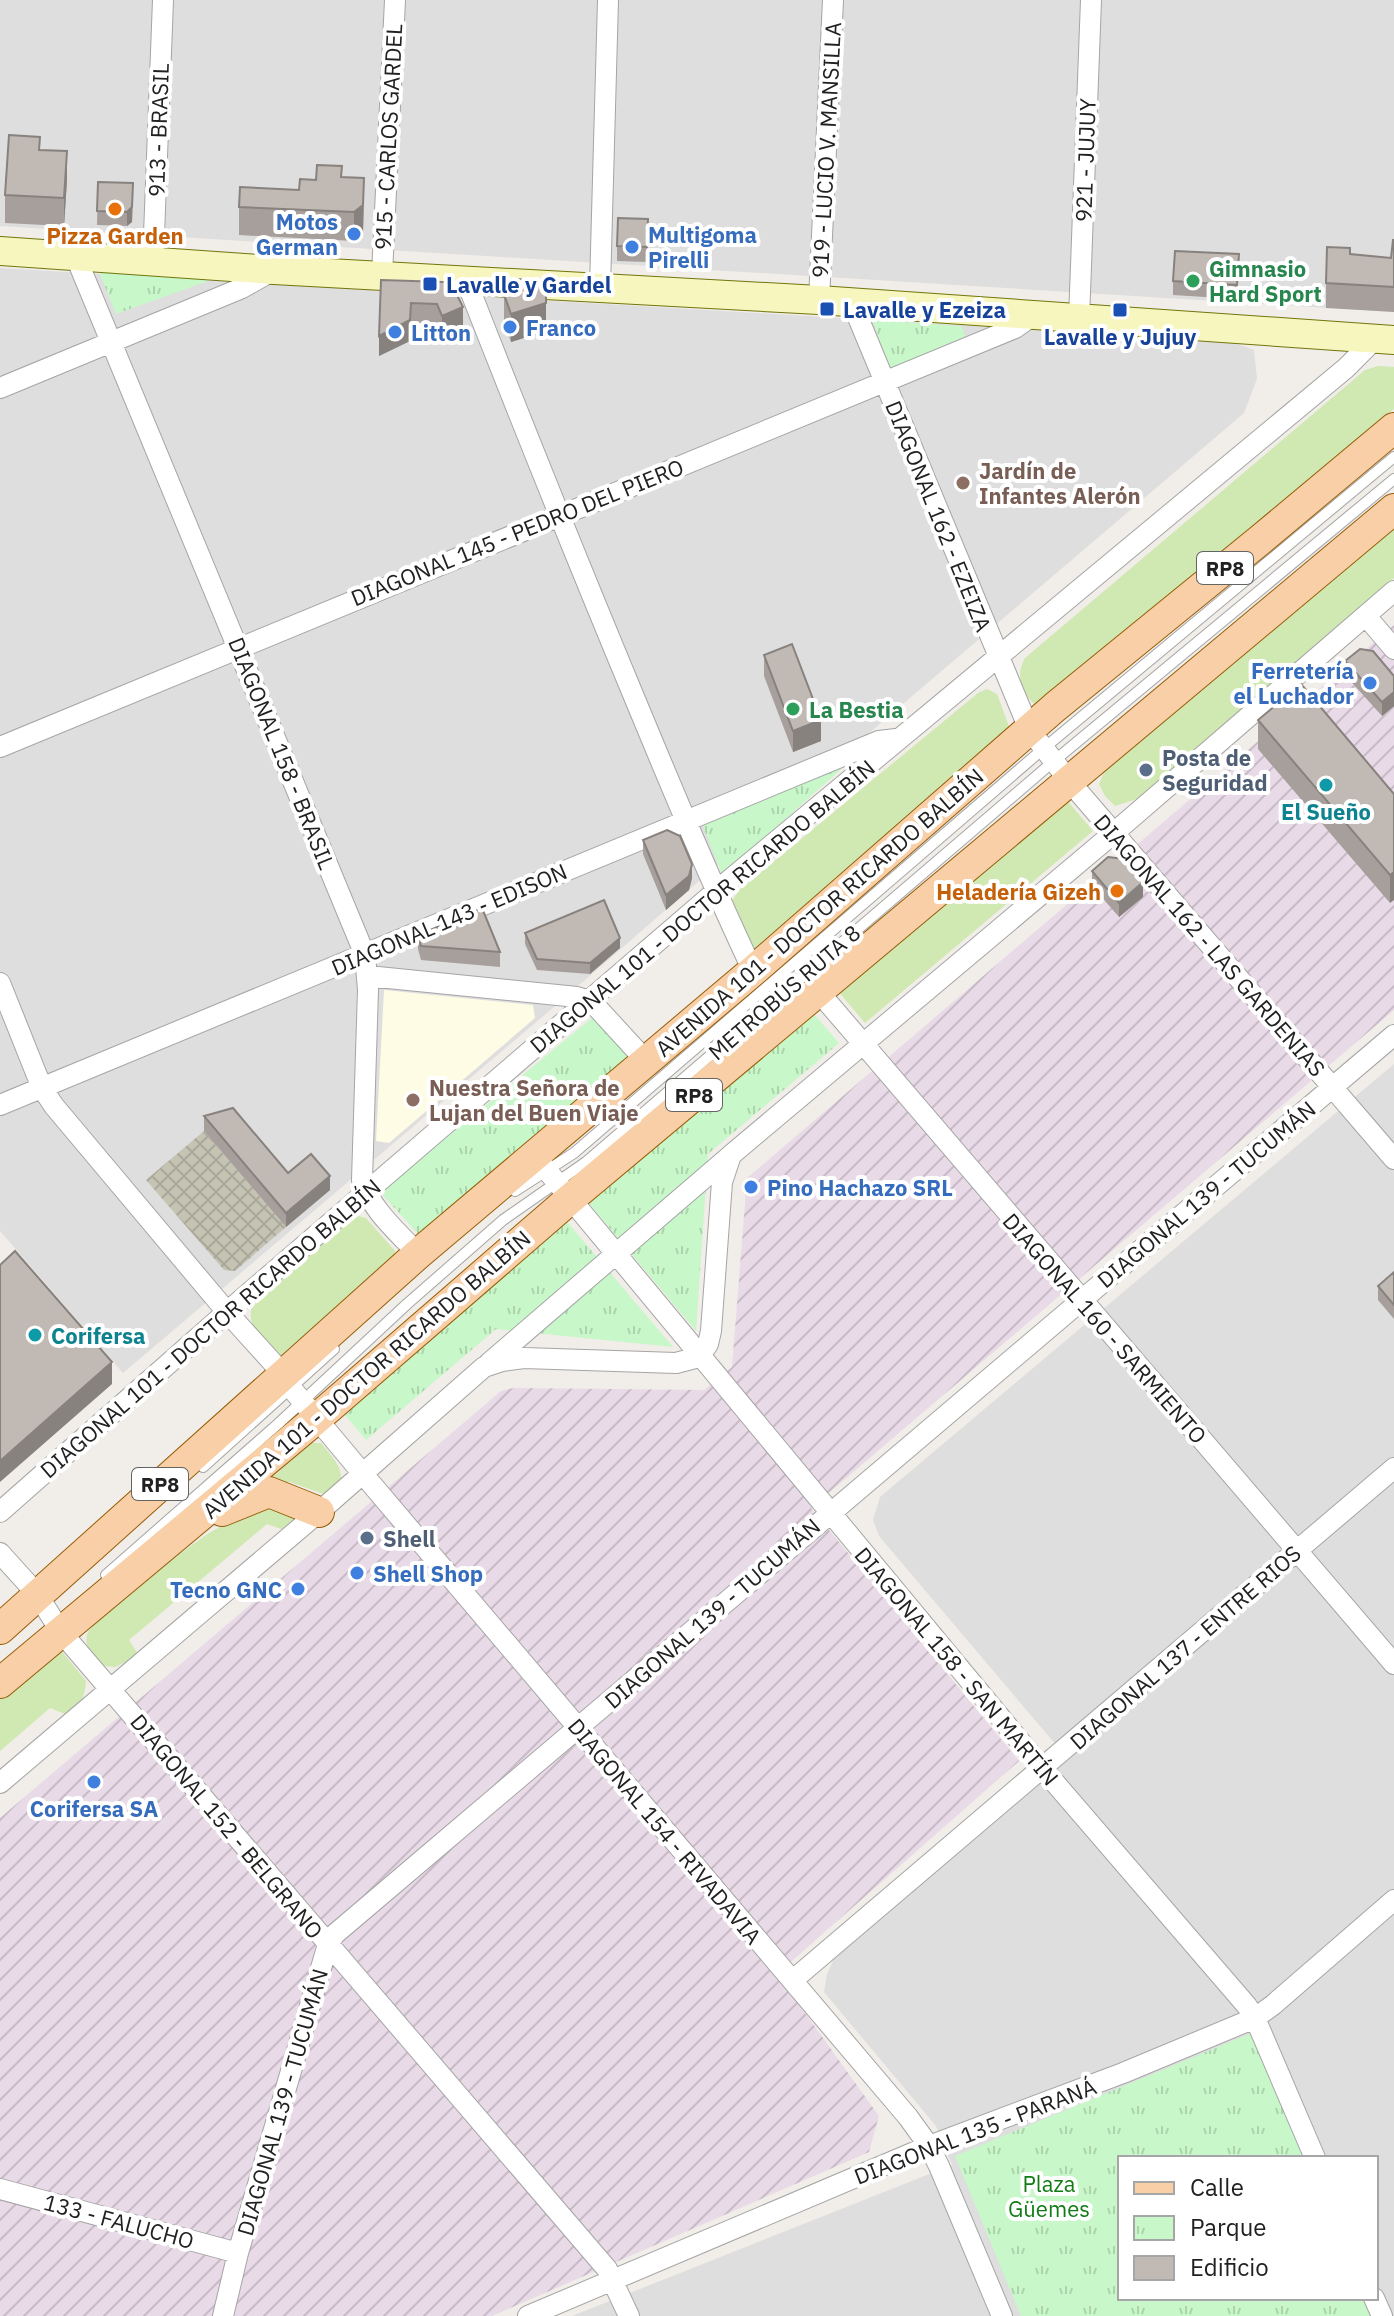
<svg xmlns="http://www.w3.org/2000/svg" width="1394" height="2316" font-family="'IBM Plex Sans',sans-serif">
  <defs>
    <pattern id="industrial-furrows" width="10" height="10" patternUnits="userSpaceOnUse" patternTransform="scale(2)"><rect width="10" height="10" fill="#e9dae8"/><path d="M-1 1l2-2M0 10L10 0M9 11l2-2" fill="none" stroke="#c8bbc7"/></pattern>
    <pattern id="construction-cross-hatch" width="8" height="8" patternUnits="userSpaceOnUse" patternTransform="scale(2)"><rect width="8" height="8" fill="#c5c4b3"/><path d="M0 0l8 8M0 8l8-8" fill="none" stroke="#a9a89a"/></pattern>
    <pattern id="park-tufts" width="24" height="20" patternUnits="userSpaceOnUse" patternTransform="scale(2)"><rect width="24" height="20" fill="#c8f7c9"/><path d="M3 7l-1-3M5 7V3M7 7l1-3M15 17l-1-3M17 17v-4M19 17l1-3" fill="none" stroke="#acd3ac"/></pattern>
  </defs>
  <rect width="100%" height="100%" fill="#f1ede8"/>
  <path fill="#dfdede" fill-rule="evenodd" d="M0,0H1394V312L0,226Z
    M0,268L1229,341L1254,350L1257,379L1244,413L890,715L554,1007L123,1373L0,1231Z
    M1394,1064V2316H572L952,2165L936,2126L824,1992L827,1974L835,1957L1068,1759L879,1536L873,1520L880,1497ZM1120,2158H1376V2298H1120Z"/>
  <path fill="url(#industrial-furrows)" d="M1394,625V1010L811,1508L1019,1761L777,1974L879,2116L869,2152L492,2316H0V1818L501,1391L513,1388L704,1390L732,1367L747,1178Z"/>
  <path fill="#fefce4" d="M384,990L533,1005L535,1018L389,1143L376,1141Z"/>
  <path fill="url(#construction-cross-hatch)" d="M204,1131L286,1227L235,1271L224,1270L146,1180Z"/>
  <path fill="#d0e8b1" d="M1378,366L1394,367V409L1043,704L1037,706C1021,695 1015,675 1025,658L1365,370Z
    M1394,526V578L1137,799L1115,806L1105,796L1099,784L1104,772Z
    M987,689L997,694L1010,729L759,951L749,948L731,903L738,891L978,693Z
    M1065,798L1093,831L865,1023L837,990Z
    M358,1216L366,1218L395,1251L397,1258L284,1357H277C263,1341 246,1328 252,1306L351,1218Z
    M311,1443H321C332,1457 345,1468 340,1486L326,1495L290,1482H267Z
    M267,1503L296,1510L297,1522L287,1531L267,1524L129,1640L139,1656L115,1667L103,1666C95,1657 83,1648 87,1635C90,1620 188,1547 206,1535C226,1523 247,1513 267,1503Z
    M59,1648L86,1681C85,1695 81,1708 67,1715L50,1708L0,1751V1698Z"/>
  <path fill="url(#park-tufts)" d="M98,269L208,275V281L116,314Z
    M872,320L961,326L966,336L891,369Z
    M846,765L722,875L701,821Z
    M598,1013L631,1055L420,1236L380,1192Z
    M813,1013L839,1043L708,1154L696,1331L587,1201Z
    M563,1217L673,1347L496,1329L366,1440L340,1409Z
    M1254,2032L1307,2158H1120V2298H1365L1372,2316H1021L955,2156Z"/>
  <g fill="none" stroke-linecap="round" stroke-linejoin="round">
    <g stroke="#a5a5a5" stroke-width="12">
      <path id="service" d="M515,1191L574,1153L1043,749L1394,457
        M203,1467L334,1349
        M106,1575L278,1424L407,1304L503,1220L586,1162L1054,761L1394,479"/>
    </g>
    <g stroke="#a5a5a5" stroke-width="22">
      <path id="minor" d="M75,255L365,955L368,990L362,1180C371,1210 398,1232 418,1254
        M153,261L163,0
        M382,275L395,0
        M466,280C520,418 575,555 632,692C671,786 710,880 753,971
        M600,287L608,0
        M819,300L833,0
        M852,303L1029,729L1070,782L1394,1159
        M1079,319L1091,0
        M0,388L242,288L274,270
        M1366,616L1394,649
        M0,747L1015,328L1032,316
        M368,976L577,997L591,1001L647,1062
        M0,983L42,1088L54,1106L227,1312L283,1374L292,1389L363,1474L908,2117L929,2146L939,2166L1002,2316
        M818,991L1394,1664
        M0,1105L879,741L896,739
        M535,1156L1043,1769L1247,2006L1255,2018L1315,2158
        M489,1363L731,1155
        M0,1512L227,1312L715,892L1275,427L1346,368L1374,340
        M0,1553L37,1594L61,1632L607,2269L629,2316
        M0,1783L319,1512L484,1367L502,1361L524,1358L676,1363L699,1357L708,1344L711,1331L722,1182L731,1155L1115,832L1394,591
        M793,1980L1394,1468
        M0,2189L238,2253
        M1374,2298L1382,2316
        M223,2316L238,2253L328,1944L335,1934L1394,1035
        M528,2316L929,2146L1123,2073L1255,2018L1273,2005L1394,1900"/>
    </g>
    <g stroke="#71750a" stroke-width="30">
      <path id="secondary" d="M0,251L274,270L819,300L1394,340"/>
    </g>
    <g stroke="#975d07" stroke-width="32">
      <path id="primary" d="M222,1511L269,1492L319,1512
        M0,1629L418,1254L753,971L1055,707L1260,540L1394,428
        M0,1683L316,1419L570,1199L1394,509"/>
    </g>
    <use href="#service" stroke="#fff" stroke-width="10"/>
    <use href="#minor" stroke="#fff" stroke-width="20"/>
    <use href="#secondary" stroke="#f7f6bf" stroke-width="28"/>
    <use href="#primary" stroke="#f8cfa6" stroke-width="30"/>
  </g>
  <path fill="#a69f9b" d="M40,150L67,180L64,226L5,223V195Z
    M342,177L364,206L363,233L354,241L239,235V207L299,190L316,180Z
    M98,182L133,197L132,222L127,226L97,225Z
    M648,233L647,262L617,261V246Z
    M1394,240V312L1326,308V283L1350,254L1391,258Z
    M1239,268L1237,299L1173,295V281Z
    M381,280L444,282L463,327L442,336L437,324L411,323L410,341L379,356Z
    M504,294L546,331L511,342L504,322Z
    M764,655L821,741L793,752L764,676Z
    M1345,661L1394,676V706L1382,716L1345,675Z
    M1258,720L1394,794L1390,903L1258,749Z
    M643,840L692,878L689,890L666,910L643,854Z
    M1092,871L1143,897L1119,917L1092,886Z
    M525,933L620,948L590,974L537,970L525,944Z
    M418,935L500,952V967L421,960L418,949Z
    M204,1116L288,1173L330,1190L286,1227L204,1131Z
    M1394,1272V1319L1378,1300V1286Z"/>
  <path fill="#87827e" d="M67,151V180L64,226V198Z
    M364,178L363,233L354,241V212Z
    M133,183L132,222L127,226V212Z
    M411,303L410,341L379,356V336Z
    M546,303V331L511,342V314Z
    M463,307V327L442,336V316Z
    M1394,692V706L1382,716V702Z
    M821,720V741L793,752V731Z
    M692,864V878L689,890L666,910V895Z
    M1394,872V900L1390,903V875Z
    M1143,882V897L1119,917V903Z
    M620,938V948L590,974V963Z
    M330,1176V1190L286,1227V1213Z
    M112,1362V1384L0,1482V1461Z"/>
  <path fill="#c1b9b4" stroke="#87827e" stroke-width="2" d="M9,135L40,137L39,150L67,151L64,198L5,195Z
    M317,165L342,166L341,177L364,178L363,205L354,212L239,207L240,187L299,190L300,179L316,180Z
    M98,182L133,183L132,207L127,212L97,211Z
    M618,218L648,219L647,247L617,246Z
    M1393,240H1394V287L1326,283L1327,247L1350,248V254L1391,258Z
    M1175,251L1239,254L1237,285L1173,281Z
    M511,279L546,280V303L511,314L504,294Z
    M381,280L444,282L454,289L463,307L442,316L437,304L411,303L410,320L379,336Z
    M792,644L821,720L793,731L764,655Z
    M1360,649L1373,651L1394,676V692L1382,702L1345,661Z
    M1301,684L1394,794V872L1390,875L1258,720Z
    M667,830L680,836L692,864L689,876L666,895L643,840Z
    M1108,857L1124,859L1143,882L1119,903L1092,871Z
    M604,900L620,938L590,963L537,959L525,933Z
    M482,908L500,952L421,946L418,935Z
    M233,1108L288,1173L311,1154L330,1176L286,1213L204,1116Z
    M15,1251L112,1362L0,1461V1265Z
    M1394,1272V1305L1378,1286Z"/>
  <g fill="#e8710a" stroke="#fff" stroke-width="3">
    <circle cx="115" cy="209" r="8"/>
    <circle cx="1117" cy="891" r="8"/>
  </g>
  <g fill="#3f7fe0" stroke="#fff" stroke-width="3">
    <circle cx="354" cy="234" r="8"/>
    <circle cx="632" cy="247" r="8"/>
    <circle cx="510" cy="327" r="8"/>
    <circle cx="395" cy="332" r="8"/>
    <circle cx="1370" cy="683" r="8"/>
    <circle cx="751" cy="1187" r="8"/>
    <circle cx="357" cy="1573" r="8"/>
    <circle cx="298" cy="1589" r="8"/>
    <circle cx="94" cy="1782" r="8"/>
  </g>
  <g fill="#2e9e5b" stroke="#fff" stroke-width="3">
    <circle cx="1193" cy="281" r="8"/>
    <circle cx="793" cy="709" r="8"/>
  </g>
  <g fill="#1a4fb4" stroke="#fff" stroke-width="3">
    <rect x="422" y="276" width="16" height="16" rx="4"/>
    <rect x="819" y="301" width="16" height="16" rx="4"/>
    <rect x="1112" y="302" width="16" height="16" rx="4"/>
  </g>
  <g fill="#8d6e63" stroke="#fff" stroke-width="3">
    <circle cx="963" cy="483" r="8"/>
    <circle cx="413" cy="1100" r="8"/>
  </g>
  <g fill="#5c6f8a" stroke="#fff" stroke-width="3">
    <circle cx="1146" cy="770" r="8"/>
    <circle cx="367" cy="1538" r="8"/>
  </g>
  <g fill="#0f9aa8" stroke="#fff" stroke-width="3">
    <circle cx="1326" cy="785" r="8"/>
    <circle cx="35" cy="1335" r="8"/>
  </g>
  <g text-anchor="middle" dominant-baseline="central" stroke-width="8" stroke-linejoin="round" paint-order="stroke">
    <g fill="#fff" stroke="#646464" stroke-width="2">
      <rect x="1197" y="552" width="56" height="32" rx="6"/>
      <rect x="666" y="1079" width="56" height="32" rx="6"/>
      <rect x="132" y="1468" width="56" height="32" rx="6"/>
    </g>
    <g font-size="20" font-weight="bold" fill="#212121">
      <text x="1225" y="568">RP8</text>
      <text x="694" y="1095">RP8</text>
      <text x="160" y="1484">RP8</text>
    </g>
    <g font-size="22" fill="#212121" stroke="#fff">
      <text transform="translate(158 130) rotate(-88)">913 - BRASIL</text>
      <text transform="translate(388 137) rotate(-87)">915 - CARLOS GARDEL</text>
      <text transform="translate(826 150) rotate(-87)">919 - LUCIO V. MANSILLA</text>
      <text transform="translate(1085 160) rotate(-88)">921 - JUJUY</text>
      <text transform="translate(939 516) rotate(68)">DIAGONAL 162 - EZEIZA</text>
      <text transform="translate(517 532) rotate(-22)">DIAGONAL 145 - PEDRO DEL PIERO</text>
      <text transform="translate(282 753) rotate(68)">DIAGONAL 158 - BRASIL</text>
      <text transform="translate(702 906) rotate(-40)">DIAGONAL 101 - DOCTOR RICARDO BALBÍN</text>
      <text transform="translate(819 912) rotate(-41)">AVENIDA 101 - DOCTOR RICARDO BALBÍN</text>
      <text transform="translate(449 919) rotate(-23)">DIAGONAL 143 - EDISON</text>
      <text transform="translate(1210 945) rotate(49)">DIAGONAL 162 - LAS GARDENIAS</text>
      <text transform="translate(784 992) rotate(-41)">METROBÚS RUTA 8</text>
      <text transform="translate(1206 1194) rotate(-40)">DIAGONAL 139 - TUCUMÁN</text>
      <text transform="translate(210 1328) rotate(-41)">DIAGONAL 101 - DOCTOR RICARDO BALBÍN</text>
      <text transform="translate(1105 1328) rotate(49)">DIAGONAL 160 - SARMIENTO</text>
      <text transform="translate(366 1374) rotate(-41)">AVENIDA 101 - DOCTOR RICARDO BALBÍN</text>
      <text transform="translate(712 1613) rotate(-41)">DIAGONAL 139 - TUCUMÁN</text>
      <text transform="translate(1185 1647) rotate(-41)">DIAGONAL 137 - ENTRE RIOS</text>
      <text transform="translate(957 1666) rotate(50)">DIAGONAL 158 - SAN MARTÍN</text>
      <text transform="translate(227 1826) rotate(50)">DIAGONAL 152 - BELGRANO</text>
      <text transform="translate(665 1831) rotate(50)">DIAGONAL 154 - RIVADAVIA</text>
      <text transform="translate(282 2102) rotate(-74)">DIAGONAL 139 - TUCUMÁN</text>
      <text transform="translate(975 2131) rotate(-21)">DIAGONAL 135 - PARANÁ</text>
      <text transform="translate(119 2221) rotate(15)">133 - FALUCHO</text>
    </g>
    <g font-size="22" font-weight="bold" fill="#366cbe" stroke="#fff" text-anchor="start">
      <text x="338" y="221" text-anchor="end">Motos<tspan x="338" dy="25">German</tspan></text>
      <text x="648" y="234">Multigoma<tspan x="648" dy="25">Pirelli</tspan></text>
      <text x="526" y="327">Franco</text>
      <text x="411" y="332">Litton</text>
      <text x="1354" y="670" text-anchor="end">Ferretería<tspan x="1354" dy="25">el Luchador</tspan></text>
      <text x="767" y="1187">Pino Hachazo SRL</text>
      <text x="373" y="1573">Shell Shop</text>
      <text x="282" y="1589" text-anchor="end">Tecno GNC</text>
      <text x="94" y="1808" text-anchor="middle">Corifersa SA</text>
    </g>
    <g font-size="22" font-weight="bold" fill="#c56008" stroke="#fff">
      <text x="115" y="235">Pizza Garden</text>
      <text x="1101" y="891" text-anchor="end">Heladería Gizeh</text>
    </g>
    <g font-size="22" font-weight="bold" fill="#27864d" stroke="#fff" text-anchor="start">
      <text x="1209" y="268">Gimnasio<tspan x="1209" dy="25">Hard Sport</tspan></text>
      <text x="809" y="709">La Bestia</text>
    </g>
    <g font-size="22" font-weight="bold" fill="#164399" stroke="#fff" text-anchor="start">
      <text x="446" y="284">Lavalle y Gardel</text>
      <text x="843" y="309">Lavalle y Ezeiza</text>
      <text x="1120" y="336" text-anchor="middle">Lavalle y Jujuy</text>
    </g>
    <g font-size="22" font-weight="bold" fill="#785e54" stroke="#fff" text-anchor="start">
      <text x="979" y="470">Jardín de<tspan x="979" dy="25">Infantes Alerón</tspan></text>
      <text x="429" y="1087">Nuestra Señora de<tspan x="429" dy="25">Lujan del Buen Viaje</tspan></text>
    </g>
    <g font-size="22" font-weight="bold" fill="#4e5e75" stroke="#fff" text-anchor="start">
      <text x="1162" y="757">Posta de<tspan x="1162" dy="25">Seguridad</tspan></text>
      <text x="383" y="1538">Shell</text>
    </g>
    <g font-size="22" font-weight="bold" fill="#0d838f" stroke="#fff">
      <text x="1326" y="811">El Sueño</text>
      <text x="51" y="1335" text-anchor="start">Corifersa</text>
    </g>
    <g font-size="22" fill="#117c13" stroke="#fff">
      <text x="1049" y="2183">Plaza<tspan x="1049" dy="25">Güemes</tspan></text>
    </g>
  </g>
  <rect x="1118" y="2156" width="260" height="144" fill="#ffffff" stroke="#a6a6a6" stroke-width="2"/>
  <rect x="1134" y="2182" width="40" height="12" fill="#f8cfa6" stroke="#a6a6a6" stroke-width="2"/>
  <text x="1190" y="2196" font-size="24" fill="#212121">Calle</text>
  <rect x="1134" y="2216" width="40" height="24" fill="url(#park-tufts)" stroke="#a6a6a6" stroke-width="2"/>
  <text x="1190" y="2236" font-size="24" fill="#212121">Parque</text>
  <rect x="1134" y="2256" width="40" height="24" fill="#c1b9b4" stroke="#a6a6a6" stroke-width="2"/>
  <text x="1190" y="2276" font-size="24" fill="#212121">Edificio</text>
</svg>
